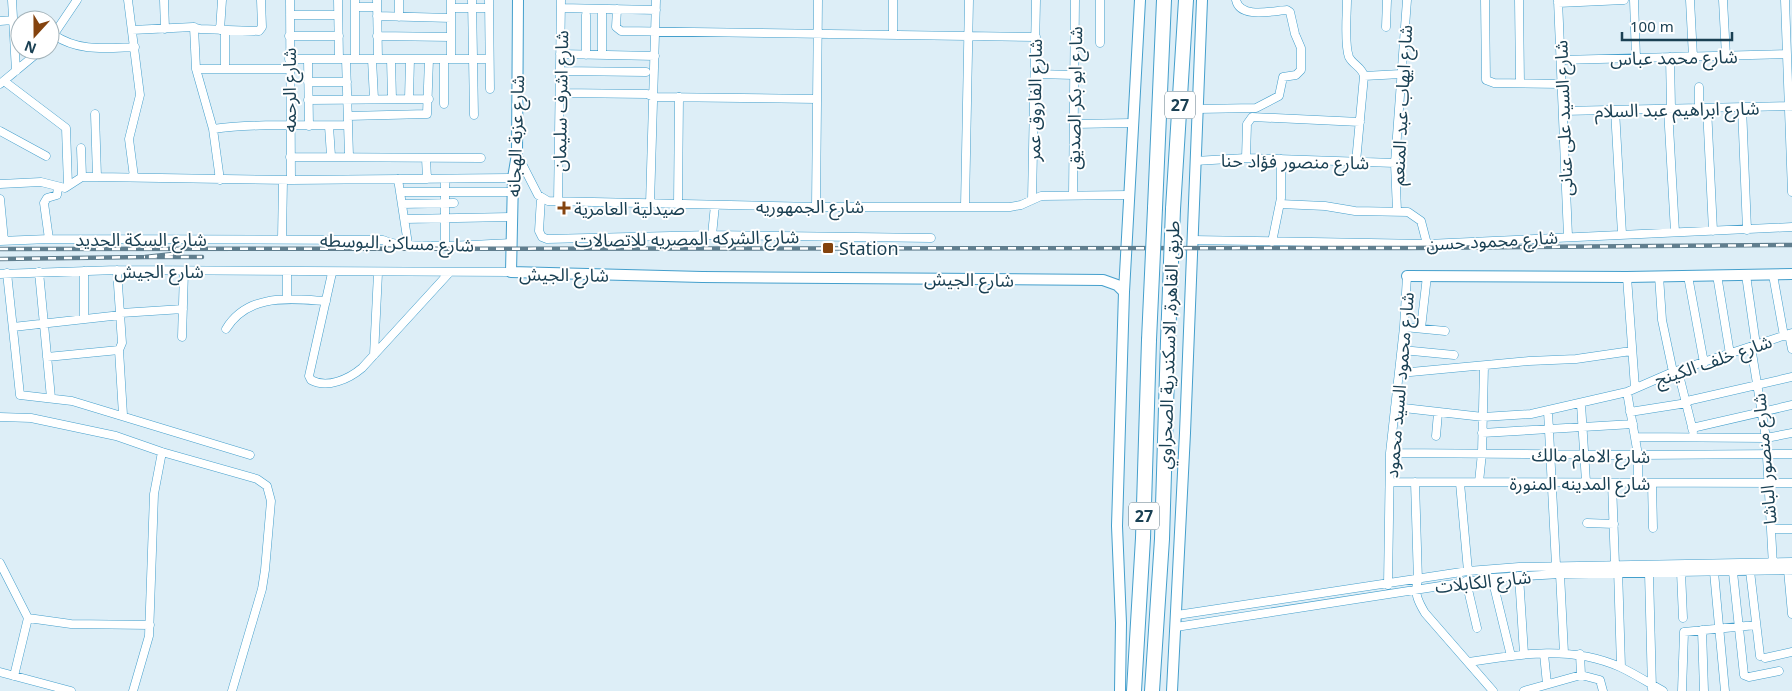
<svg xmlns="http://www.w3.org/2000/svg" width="1792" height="691" font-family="'Noto Sans','Noto Sans Arabic',sans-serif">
  <rect width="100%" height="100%" fill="#ddeef7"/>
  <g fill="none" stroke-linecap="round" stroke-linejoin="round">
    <g stroke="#449fcc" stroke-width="9">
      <path id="street" d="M12,0L16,71
        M128,0L140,95L129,139L134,177
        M164,0L165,29
        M290,0L291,180
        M338,0L339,59
        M355,0V59
        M377,0L378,59
        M399,0V17
        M451,0V59
        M472,0L474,115
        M489,0L490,89
        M1100,0V43
        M1347,0C1347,14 1344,44 1349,57C1353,65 1362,67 1364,76L1356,162
        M1485,0L1486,80L1494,83L1562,84
        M1519,0L1520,83
        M1558,0L1568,236
        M1634,0L1636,58
        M1690,0L1693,57
        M1723,0L1726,56
        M1785,0L1792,192
        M1558,3L1624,0
        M355,7H377
        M451,8H489
        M561,8L656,10
        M617,9L616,27L621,31L1036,37
        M290,15H338
        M377,16L451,18
        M0,21L13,20
        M194,27L196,69L213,129L220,180
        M1386,27L1387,0
        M132,30L193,27L200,29L259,31L262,27L261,0
        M220,30L222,0
        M54,35C79,52 106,48 135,47
        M893,35V0
        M289,36H339
        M377,36L451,37
        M50,40L77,0
        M560,54L655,56
        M586,55V15
        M602,55V9
        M1670,57L1671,108
        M289,59H489
        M308,59L309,126
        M346,59L349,156
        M372,59L374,99
        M391,59L392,99
        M444,59V104
        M1561,60L1786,54
        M196,69H289
        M225,69V30
        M560,71L646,72
        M1036,74L1074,75
        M1364,76L1401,74
        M4,81L66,128L68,186
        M308,82H347
        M0,84L41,50
        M1699,87V108
        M560,93L647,94L654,97L817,99
        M409,99L410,59
        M308,100L429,99
        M1742,107L1747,230
        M1707,108L1713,231
        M1197,109L1256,108L1279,96L1283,77L1296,75L1301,70V48L1295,34L1290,12L1287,10C1272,11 1240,19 1236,0
        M1668,109L1675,232
        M1615,110L1622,234
        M1563,111L1792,106
        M95,114L97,177
        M348,116L427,114L429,59
        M1074,124L1132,123
        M329,126L331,156
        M213,129C257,123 303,126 348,125
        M0,131L46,156
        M81,148L82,177
        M517,154L538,195L548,201L816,207H1010L1021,205L1041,196L1129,195
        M290,157L481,158
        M426,158L427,179
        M1246,158L1247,124L1252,117L1360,122
        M1195,161L1246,158L1395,163
        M398,179L408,244
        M445,179V245
        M0,184L41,182L65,188L82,177H97L291,180L513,178
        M400,192H513
        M1073,195L1075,0
        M541,198L539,231L542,237L547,239L712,235L931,238
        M0,199L4,241
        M1032,200L1036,0
        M558,202L561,0
        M402,204L454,203
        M650,204L656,0
        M678,204L679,97
        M1280,204L1325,206L1355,211L1408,212L1421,221L1427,244
        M965,206L969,0
        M816,207L818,0
        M1397,211L1395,163L1407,0
        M405,219L512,217
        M712,235L715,205
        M49,239L44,203L47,198L57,195L58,187
        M282,239L283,180
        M1192,240L1427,244L1792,227
        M0,241L49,239L383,240C407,251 482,244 512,243
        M1272,242L1281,198V159
        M117,270L122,343L119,350L123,415
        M84,271V319
        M39,272L51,398
        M7,273L20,395L72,401L250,455
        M332,273L309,376L311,380C327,389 349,379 362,368L449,273
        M0,274L117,270L511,272
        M1717,275L1730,354
        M1746,275L1756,345
        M1773,275L1784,336
        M1659,276L1662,320L1673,372
        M1688,276L1704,363
        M1627,277L1635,388
        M287,299V272
        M121,313L183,309
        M13,327L121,315
        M1404,327L1445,331
        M1421,328L1427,276
        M226,329C248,293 289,299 326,301
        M1789,334L1792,349
        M182,337L184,271
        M1751,347L1766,438L1773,566
        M1402,350L1454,355
        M374,355L378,273
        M47,357L119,350
        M1678,371L1693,431
        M1400,373L1529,361L1576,359L1631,351
        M1627,392L1638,455V483
        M1687,401L1792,377
        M1581,404L1586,482
        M1395,407L1483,417L1531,414L1627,392L1673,372L1792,333
        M1548,411L1556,565
        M1630,412L1687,403
        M0,417L31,418L116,436L162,452L257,479L267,486L271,501L265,570L262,589L232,691
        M1692,428L1792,405
        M1482,433L1633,424
        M1436,436L1438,413
        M1635,437L1766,438L1792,433
        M1390,453L1638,455L1792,454
        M1391,482L1792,483
        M1415,482L1418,581C1413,592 1419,603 1425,613L1493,691
        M1479,482L1482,453L1484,366
        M1460,483L1468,571
        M1612,483L1615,565
        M1652,483L1653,528
        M1587,523L1614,524
        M1771,529H1792
        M0,563L28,618L71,624L150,625
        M1618,569L1621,667
        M1788,570L1792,614
        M1750,571L1760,656
        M1681,572L1683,618
        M1714,572L1725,691
        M1733,572L1744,675L1749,677L1779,671
        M1649,573L1652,689
        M1560,574L1564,653
        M1519,576L1524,654
        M1492,578L1511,656
        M1466,581L1477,628
        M1388,585L1390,453L1404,327L1407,276
        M1177,615L1468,571L1519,567L1792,562
        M1176,627L1492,578L1560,574L1792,570
        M1702,630L1704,691
        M1544,654L1547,684
        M1580,654L1581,675
        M1765,658L1792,652
        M1469,662C1519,654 1571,645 1620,667C1635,674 1649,683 1663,691
        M0,672L71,691
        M14,676L28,618
        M133,691L149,636L154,494L162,452
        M1524,691L1581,675L1600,680L1603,691
        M1682,691L1684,632L1756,625"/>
    </g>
    <g stroke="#449fcc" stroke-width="12">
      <path id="secondary" d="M518,0L517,154L513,178L511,272L702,277L1103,280L1117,285L1124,292
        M1407,276L1627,277L1792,274
        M1120,691L1121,623L1117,526L1124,292L1140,0
        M1172,691L1185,433L1202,0"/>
    </g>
    <g stroke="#449fcc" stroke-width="16">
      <path id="highway" d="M1155,208L1164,0
        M1173,209L1186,0
        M1134,691L1143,538L1149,340
        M1152,691L1162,539L1168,341"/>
    </g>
    <use href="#street" stroke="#fff" stroke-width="8"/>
    <use href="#secondary" stroke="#fff" stroke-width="10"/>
    <use href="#highway" stroke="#fff" stroke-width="14"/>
    <g stroke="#607e8e" stroke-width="4.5">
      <path id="rail" d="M0,249L1411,248L1792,245
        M173,254L145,257H202
        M0,259L145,257"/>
    </g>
    <use href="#rail" stroke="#fff" stroke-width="2.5" stroke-dasharray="8" stroke-linecap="butt"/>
    <g stroke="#449fcc" stroke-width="16" stroke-linecap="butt">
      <path id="highway-bridge" d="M1149,340L1155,208
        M1168,341L1173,209"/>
    </g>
    <use href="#highway-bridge" stroke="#fff" stroke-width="14"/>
  </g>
  <g fill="#84430e" stroke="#fff" stroke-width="2">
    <path d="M561.5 200.5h5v5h5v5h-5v5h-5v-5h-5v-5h5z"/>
    <rect x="822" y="242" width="12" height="12" rx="2.5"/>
  </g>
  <g text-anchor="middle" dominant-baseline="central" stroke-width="4" stroke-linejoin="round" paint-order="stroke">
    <g fill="#fff" stroke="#5f7987" stroke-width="1">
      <rect x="1165" y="91.5" width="30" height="27" rx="4"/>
      <rect x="1129" y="502.5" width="30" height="27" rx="4"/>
    </g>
    <g font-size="16" font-weight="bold" fill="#1a4053">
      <text x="1180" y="105">27</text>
      <text x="1144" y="516">27</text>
    </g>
    <g font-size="18" fill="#1a4053" stroke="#fff">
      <text transform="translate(1674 57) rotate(-1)">شارع محمد عباس</text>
      <text transform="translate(289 90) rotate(-90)">شارع الرحمه</text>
      <text transform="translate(1074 98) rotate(-89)">شارع ابو بكر الصديق</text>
      <text transform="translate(1034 100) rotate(-89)">شارع الفاروق عمر</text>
      <text transform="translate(560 101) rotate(-89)">شارع اشرف سليمان</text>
      <text transform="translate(1401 105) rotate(-87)">شارع ايهاب عبد المنعم</text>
      <text transform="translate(1677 109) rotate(-1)">شارع ابراهيم عبد السلام</text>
      <text transform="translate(1563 118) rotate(-92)">شارع السيد على عنانى</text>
      <text transform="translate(515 136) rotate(-88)">شارع عزبة الهجانه</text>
      <text transform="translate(1295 161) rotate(1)">شارع منصور فؤاد حنا</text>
      <text x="810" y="206">شارع الجمهوريه</text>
      <text transform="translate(687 238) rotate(-1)">شارع الشركه المصريه للاتصالات</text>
      <text x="141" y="239">شارع السكة الحديد</text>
      <text transform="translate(1492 240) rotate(-3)">شارع محمود حسن</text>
      <text transform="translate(397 242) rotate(2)">شارع مساكن البوسطه</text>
      <text x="159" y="271">شارع الجيش</text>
      <text transform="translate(564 274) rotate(1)">شارع الجيش</text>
      <text transform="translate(969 279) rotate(1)">شارع الجيش</text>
      <text transform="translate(1168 345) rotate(-88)">طريق القاهرة, الاسكندرية الصحراوي</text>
      <text transform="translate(1713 360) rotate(-19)">شارع خلف الكينج</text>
      <text transform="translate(1399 385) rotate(-85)">شارع محمود السيد محمود</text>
      <text transform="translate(1591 455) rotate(1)">شارع الامام مالك</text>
      <text transform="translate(1764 459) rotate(-95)">شارع منصور الباشا</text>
      <text x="1580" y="483">شارع المدينه المنورة</text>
      <text transform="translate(1483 581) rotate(-6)">شارع الكابلات</text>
    </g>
    <g font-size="18" fill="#1a4053" stroke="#fff" text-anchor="start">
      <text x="574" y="208">صيدلية العامرية</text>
      <text x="839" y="248">Station</text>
    </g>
  </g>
  <g transform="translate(35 35) rotate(201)"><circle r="24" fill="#ffffff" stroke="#a3b3ba"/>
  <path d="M0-4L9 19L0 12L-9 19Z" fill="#84430e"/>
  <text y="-8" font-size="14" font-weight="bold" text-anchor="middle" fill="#1a4053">N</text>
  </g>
  <path d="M1622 32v8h110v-8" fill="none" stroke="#1a4053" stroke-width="2.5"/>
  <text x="1630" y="32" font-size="15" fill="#1a4053" stroke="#ffffff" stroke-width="4" paint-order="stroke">100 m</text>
</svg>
